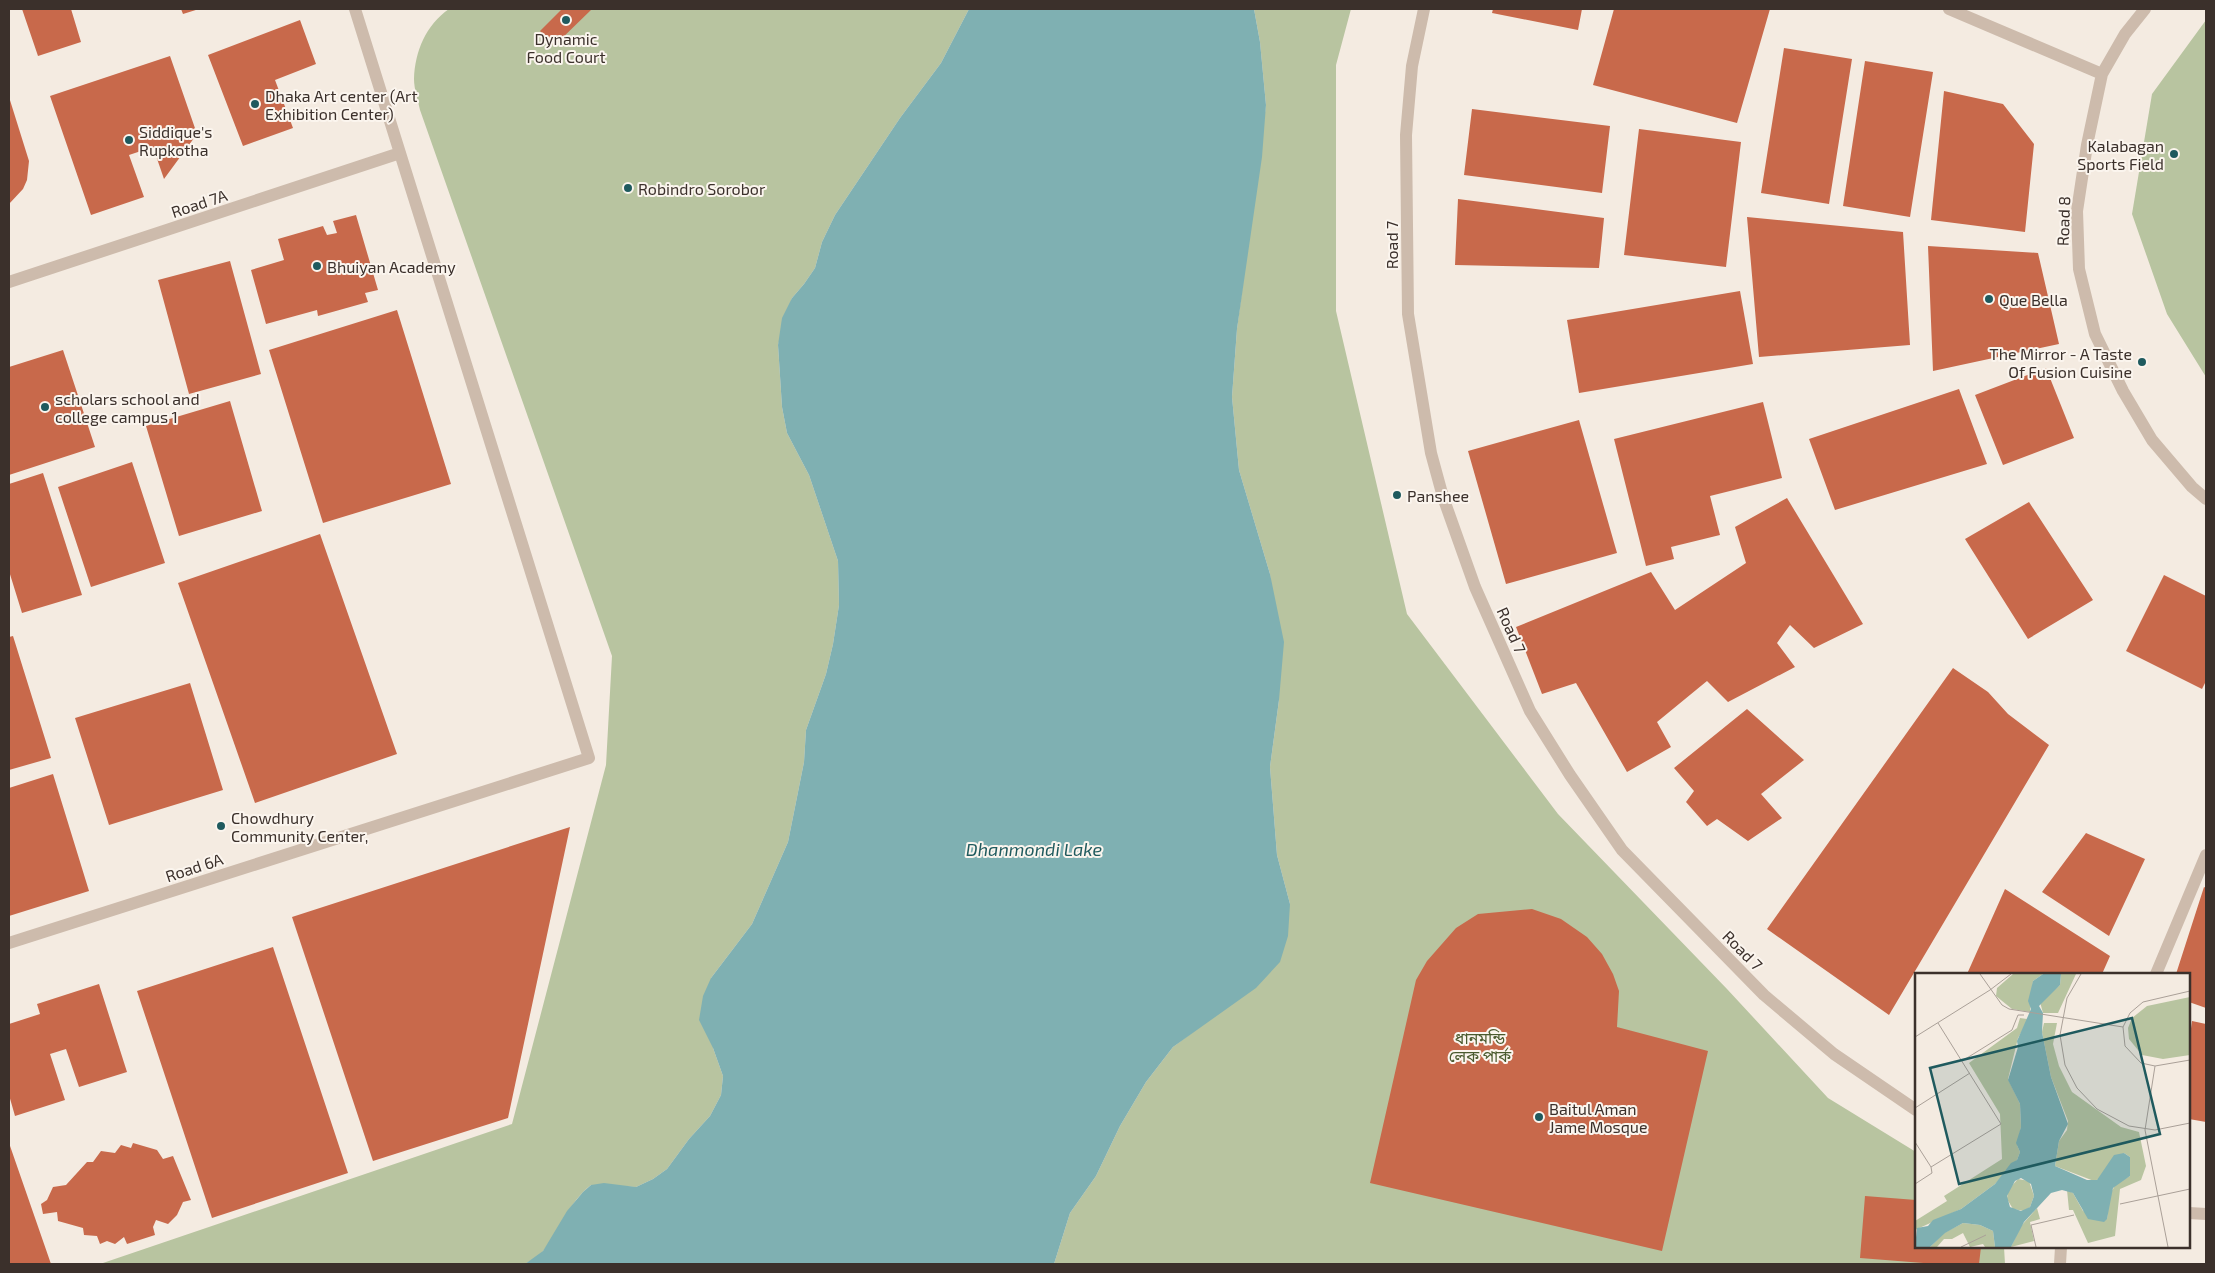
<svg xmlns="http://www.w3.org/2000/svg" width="2215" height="1273" font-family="'Exo 2','Noto Sans Bengali',sans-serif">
  <rect width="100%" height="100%" fill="#f4ebe1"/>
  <path fill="#b8c4a0" d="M449,9H969L941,63L900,118L835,215L822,242L815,268L804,284L792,298L778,345L782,407L787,433L809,475L838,561L839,605L833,644L826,674L806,730L804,762L788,842L752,924L711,978L713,1048L723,1076L721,1095L710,1116L689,1139L667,1169L653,1179L636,1187L591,1185C569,1202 561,1228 544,1250C540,1256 531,1260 525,1264H100L512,1124L606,765L612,656L420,110C418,100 414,89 414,79C415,51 426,25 449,9Z
    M1254,9H1351L1336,65V311L1407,614L1558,814L1727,989L1828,1098L1916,1152V1247H2004L2005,1264H1054L1070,1213L1096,1176L1120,1126L1146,1082L1173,1047L1201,1026L1290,904L1277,855L1270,767L1279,700L1270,574L1239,470L1232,397L1237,329L1266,105L1260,42Z
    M2206,20V377L2167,314L2132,214L2152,94Z"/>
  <path fill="#7fb0b2" d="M969,9H1254L1260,42L1266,105L1262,157L1237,329L1232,397L1239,470L1270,574L1284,642L1279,700L1270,767L1277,855L1290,904L1288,936L1280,962L1256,988L1173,1047L1146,1082L1120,1126L1096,1176L1070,1213L1054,1264H525L543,1251L567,1211L583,1192L591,1185L604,1183L636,1187L653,1179L667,1169L689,1139L710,1116L721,1095L723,1076L713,1048L699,1020L703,996L711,978L752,924L788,842L804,762L806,730L826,674L833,644L839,605L838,561L809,475L787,433L782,407L778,345L782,318L792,298L804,284L815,268L822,242L835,215L900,118L941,63Z"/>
  <path fill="#c8694b" d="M22,9H71L81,42L38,56Z
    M181,9H199L183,14Z
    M562,9H592L554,46L540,31Z
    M1493,9H1582L1578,30L1492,13Z
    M1614,9H1770L1737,123L1593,85Z
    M300,20L316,64L275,80L293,128L243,146L208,55Z
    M1784,48L1852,59L1829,204L1761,193Z
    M170,56L197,134L164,179L153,147L129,155L144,197L91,215L50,96Z
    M1865,61L1933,72L1910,217L1843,206Z
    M1944,91L2003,104L2034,144L2025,232L1931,220Z
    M9,97L29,161L27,180L23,189L9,204Z
    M1472,109L1610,126L1602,193L1464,175Z
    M1639,129L1741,142L1726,267L1624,255Z
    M1458,199L1604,218L1599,268L1455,265Z
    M356,215L378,290L365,293L368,302L318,316L317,310L266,324L251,270L284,260L278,239L323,226L327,235L337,233L333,221Z
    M1747,217L1903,232L1910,345L1759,357Z
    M1928,246L2038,253L2059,344L1933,371Z
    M230,261L261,374L189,394L158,280Z
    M1740,291L1753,364L1579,393L1567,320Z
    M397,310L451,484L323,523L269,350Z
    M63,350L95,447L9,475V367Z
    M2046,368L2074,438L2003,465L1975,395Z
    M1959,389L1987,464L1835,510L1809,439Z
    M230,401L262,511L179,536L146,426Z
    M1763,402L1782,478L1710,496L1720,535L1671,547L1674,559L1646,566L1614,439Z
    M1579,420L1617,553L1506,584L1468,451Z
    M132,462L165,563L91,587L58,487Z
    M43,473L82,595L22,613L9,571V484Z
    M1787,498L1863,624L1814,648L1790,625L1777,643L1795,667L1728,702L1707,681L1657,722L1671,747L1627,772L1576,683L1542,694L1516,627L1651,572L1675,610L1746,563L1735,527Z
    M2029,502L2093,600L2028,639L1965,539Z
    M320,534L397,754L255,803L178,583Z
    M2164,575L2206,596V681L2202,689L2126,651Z
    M13,636L51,758L9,770V637Z
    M1953,668L1988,692L2008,714L2049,745L1889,1015L1767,929Z
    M190,683L223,790L109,825L75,718Z
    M1747,709L1804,760L1761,794L1782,818L1748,841L1717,819L1707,826L1686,802L1694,791L1674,768Z
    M53,774L89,891L9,916V788Z
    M570,827L508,1118L373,1161L292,917Z
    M2086,833L2145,859L2109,936L2042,892Z
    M2204,887L2206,888V1008L2189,1002V974H2176Z
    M2005,889L2110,956L2102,974H1967Z
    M1532,909L1561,919L1587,937L1602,954L1613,974L1619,991L1617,1027L1708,1051L1662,1251L1370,1183L1416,980L1427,961L1456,928L1478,914Z
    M273,947L348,1173L212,1218L137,991Z
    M99,984L127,1072L79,1087L66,1049L50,1054L65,1100L15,1116L9,1095V1024L40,1014L37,1004Z
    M2192,1021L2206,1024V1122L2189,1119V1043Z
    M9,1143L51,1264H9Z
    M133,1143L157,1150L163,1159L173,1156L191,1200L183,1202L177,1215L168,1224L156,1220L153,1227L155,1235L127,1244L124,1237L115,1244L107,1241L100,1244L97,1236L84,1235L83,1228L58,1221L57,1212L43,1214L41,1204L47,1200L53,1187L66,1185L87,1162H93L101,1151L115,1153L121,1145L131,1148Z
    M1865,1196L1916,1200V1247H1981L1979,1264H1936L1860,1258Z"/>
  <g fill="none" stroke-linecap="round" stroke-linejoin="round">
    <path stroke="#cdbbac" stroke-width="12" d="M1424,9L1412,66L1406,135L1408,314L1431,453L1443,497L1475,587L1530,711L1570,775L1622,850L1764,995L1834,1054L1916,1110
      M1949,9L2102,74
      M2145,9L2125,34L2102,74L2087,145L2077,211L2079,269L2095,334L2123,391L2152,440L2192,487L2206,499
      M9,282L400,153
      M9,943L589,758L355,9
      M2156,974L2206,855
      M2189,1213L2206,1214
      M2060,1264L2061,1247"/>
  </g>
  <g fill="#1f5a5e" stroke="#fbf5ee" stroke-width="2">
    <circle cx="566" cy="20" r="5"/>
    <circle cx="255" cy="104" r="5"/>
    <circle cx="129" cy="140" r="5"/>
    <circle cx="2174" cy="154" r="5"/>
    <circle cx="628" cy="188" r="5"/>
    <circle cx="317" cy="266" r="5"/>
    <circle cx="1989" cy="299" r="5"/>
    <circle cx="2142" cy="362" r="5"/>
    <circle cx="45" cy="407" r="5"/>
    <circle cx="1397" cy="495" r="5"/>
    <circle cx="221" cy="826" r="5"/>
    <circle cx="1539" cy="1117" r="5"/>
  </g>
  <g text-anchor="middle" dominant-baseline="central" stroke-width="4" stroke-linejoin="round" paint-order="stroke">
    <g font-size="16" fill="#3b302b" stroke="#fbf5ee" text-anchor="start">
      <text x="566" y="38" text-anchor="middle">Dynamic<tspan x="566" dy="18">Food Court</tspan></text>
      <text x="265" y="95">Dhaka Art center (Art<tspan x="265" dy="18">Exhibition Center)</tspan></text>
      <text x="139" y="131">Siddique's<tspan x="139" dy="18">Rupkotha</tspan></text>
      <text x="2164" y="145" text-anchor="end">Kalabagan<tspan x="2164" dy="18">Sports Field</tspan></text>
      <text x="638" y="188">Robindro Sorobor</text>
      <text x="327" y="266">Bhuiyan Academy</text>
      <text x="1999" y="299">Que Bella</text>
      <text x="2132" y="353" text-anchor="end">The Mirror - A Taste<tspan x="2132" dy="18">Of Fusion Cuisine</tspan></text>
      <text x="55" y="398">scholars school and<tspan x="55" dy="18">college campus 1</tspan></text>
      <text x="1407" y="495">Panshee</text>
      <text x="231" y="817">Chowdhury<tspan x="231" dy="18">Community Center,</tspan></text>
      <text x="1549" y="1108">Baitul Aman<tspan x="1549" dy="18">Jame Mosque</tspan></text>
    </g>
    <g font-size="16" fill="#3b302b" stroke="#fbf5ee">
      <text transform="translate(199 203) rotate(-18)">Road 7A</text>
      <text transform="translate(2063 221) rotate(-88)">Road 8</text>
      <text transform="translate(1391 245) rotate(-90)">Road 7</text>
      <text transform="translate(1512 630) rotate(66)">Road 7</text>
      <text transform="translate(194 867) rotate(-18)">Road 6A</text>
      <text transform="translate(1743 950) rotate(45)">Road 7</text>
    </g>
    <g font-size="16" fill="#4a5a2e" stroke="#fbf5ee">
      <text x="1480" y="1037">ধানমন্ডি<tspan x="1480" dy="18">লেক পার্ক</tspan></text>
    </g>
    <g font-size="18" font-style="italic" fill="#1f5a5e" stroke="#fbf5ee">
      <text x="1034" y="849">Dhanmondi Lake</text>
    </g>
  </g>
  <g transform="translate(1915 973)">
    <rect width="275" height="275" fill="#f4ebe1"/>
    <path d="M98,1H128L118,8L115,39L97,36L81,23L82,15ZM146,1H161L143,40H128L125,29L145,12ZM275,24V82L248,86L227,82L214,66L213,55L217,45L232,33ZM105,45L112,46L111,51L103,65L93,106L105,131L106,154L102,172L105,179L102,187L80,211L46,236L0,257V248L32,228L29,223L87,186L85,141L54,90L102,55ZM129,50H142L138,71L144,93L157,119L206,154L224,159L231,193L226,207L205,216L200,263L173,270L158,237H154L152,217L158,220L168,238L192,246L195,221L201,211L215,203V184L209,180L184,206L179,208L140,193L144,168L152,157L153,148L136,104L127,59ZM103,206L114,208L119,223L115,234L109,238L98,236L92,226L93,217ZM122,235L125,246L115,249L119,268L96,274L106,253ZM48,250L65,252L78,258L80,274H70L68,271L55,274L48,260L37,266H29L22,274H15L29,260Z" fill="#b8c4a0"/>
    <path d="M128,1H146L145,12L124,33L128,40L127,59L136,104L153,151L144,168L140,193L172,207H182L199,182L209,180L215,184V203L198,215L192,246L189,249L173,246L158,220L147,217L136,220L109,249L96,274H80L78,258L65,252L48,250L30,260L15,274H0L2,255L13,253L18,247L46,236L80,211L96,190L102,187L105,179L101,170L106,154L105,131L93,107L103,74L102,68L116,36L113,28L118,8ZM106,205L116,211L119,223L115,234L106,238L95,234L92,223L100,208Z" fill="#7fb0b2" fill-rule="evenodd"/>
    <path fill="none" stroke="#aaa098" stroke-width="1" d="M65,1L87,32L94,36L208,54M166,1L152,25L145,62L150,92L162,115L182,136L214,153L240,157L275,150M275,18L228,29L215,40L208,54L210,73L226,90L240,93L275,87M0,64L75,17L96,1M47,88L97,57L103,42H109M240,93L230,157L253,274M0,135L55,100M0,169L16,194M0,211L17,200L16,194L86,151L23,50M205,231L275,216M46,274L71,262M121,274L116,252L159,242"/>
    <path fill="#1f5a5e" fill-opacity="0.15" stroke="#1f5a5e" stroke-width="2.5" d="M217,45L245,161L44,211L15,95Z"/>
    <rect width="275" height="275" fill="none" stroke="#3b302b" stroke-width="2.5"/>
  </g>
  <rect width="2215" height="1273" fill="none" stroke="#3b302b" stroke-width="20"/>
</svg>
